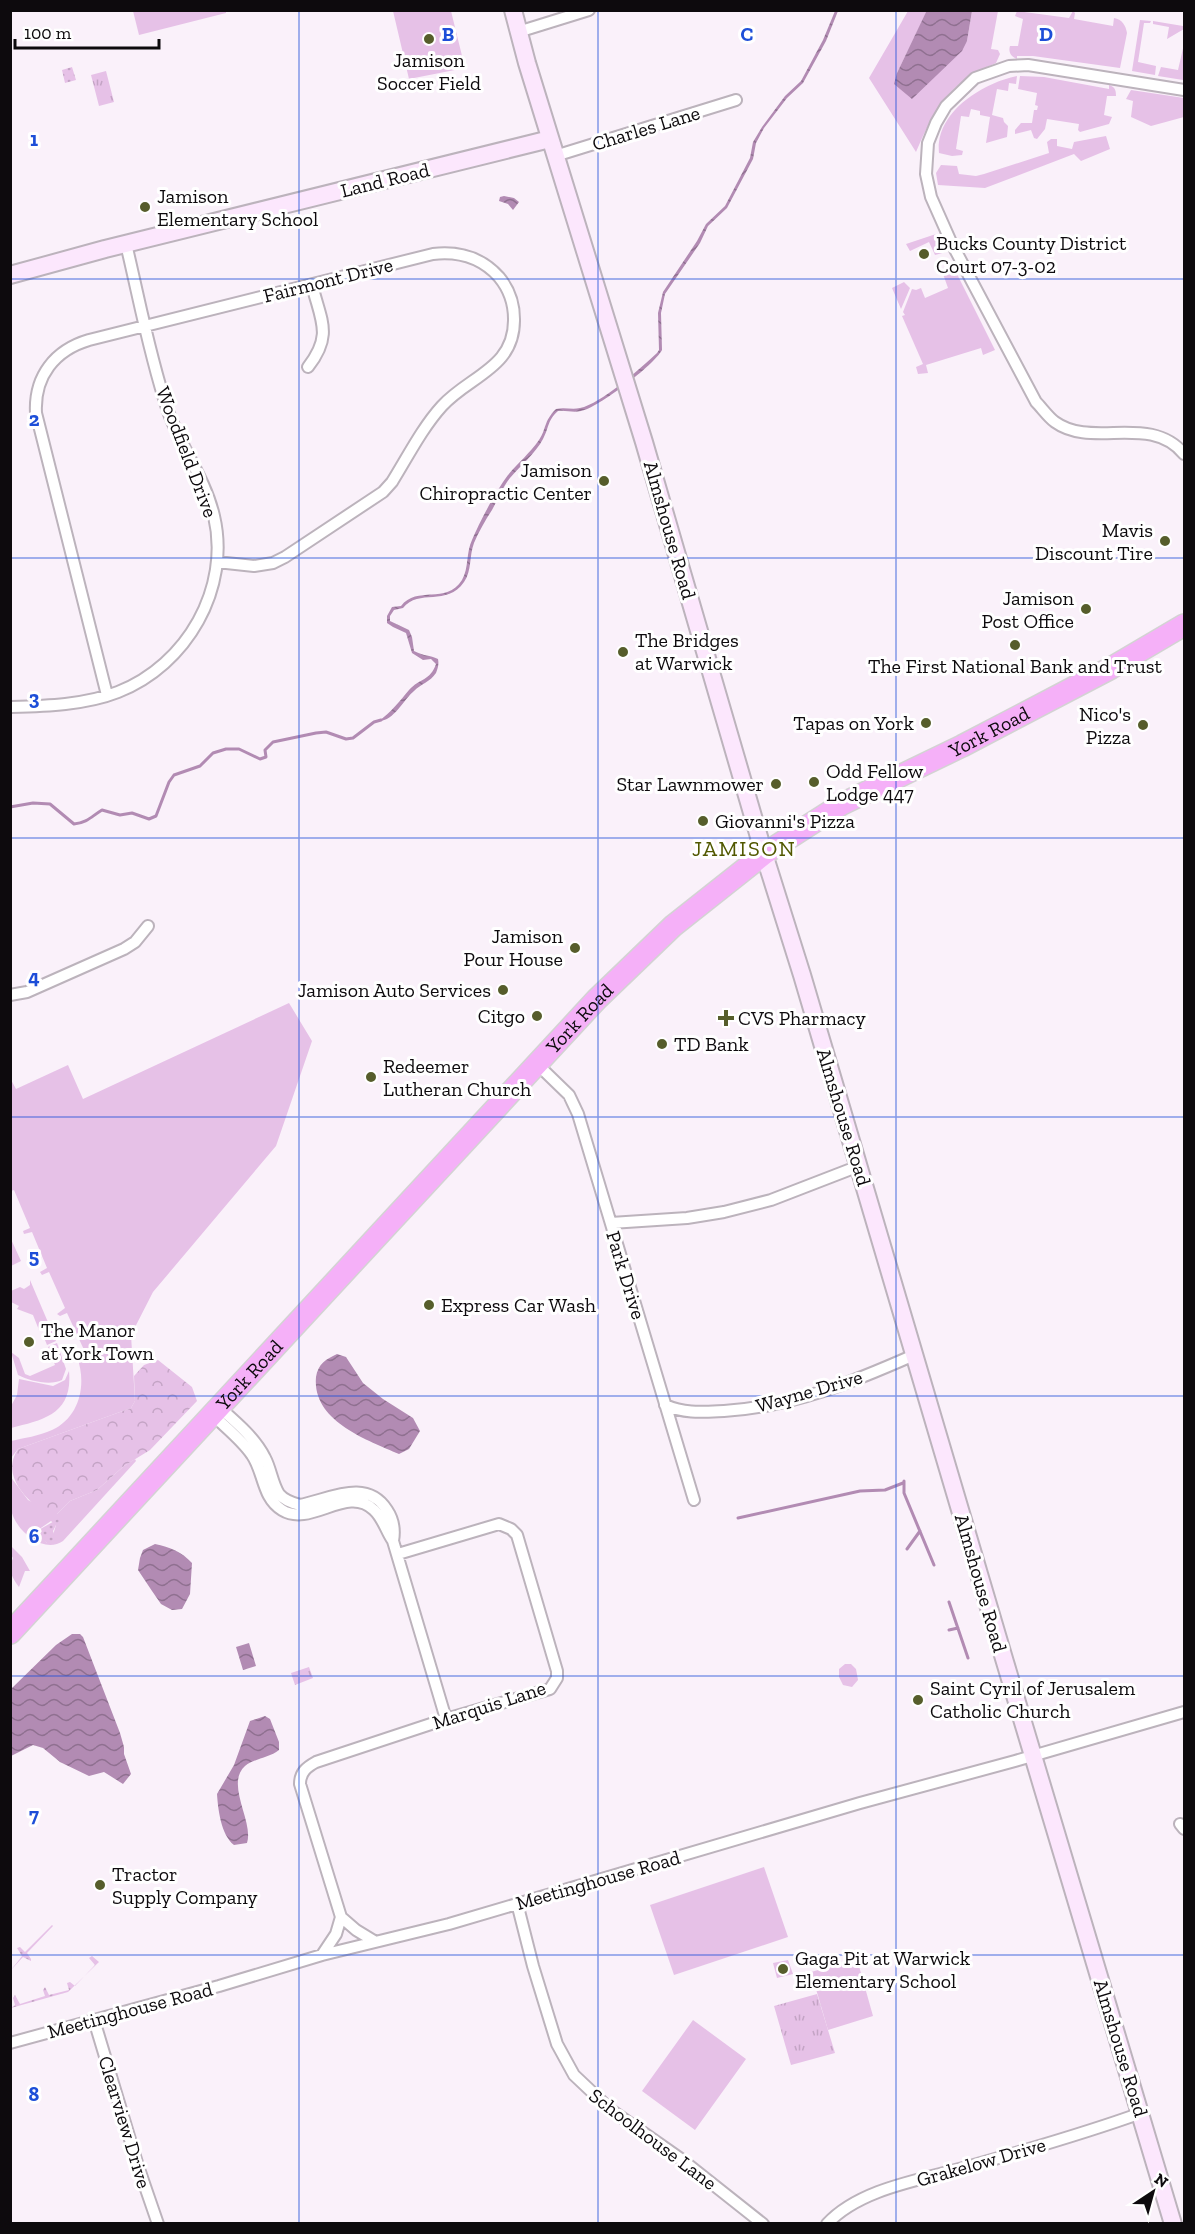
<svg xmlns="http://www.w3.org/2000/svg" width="1195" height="2234" font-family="'Zilla Slab',serif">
  <defs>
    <pattern id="forest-crowns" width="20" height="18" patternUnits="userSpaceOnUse" patternTransform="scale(1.5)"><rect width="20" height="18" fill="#e6c1e7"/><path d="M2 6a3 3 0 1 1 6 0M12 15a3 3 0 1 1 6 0" fill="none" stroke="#c4a4c5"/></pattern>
    <pattern id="park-tufts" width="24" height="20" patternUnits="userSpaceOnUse" patternTransform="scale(1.5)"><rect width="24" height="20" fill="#e6c1e7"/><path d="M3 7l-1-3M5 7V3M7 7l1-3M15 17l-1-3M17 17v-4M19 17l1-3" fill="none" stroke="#c4a4c5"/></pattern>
    <pattern id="garden-dots" width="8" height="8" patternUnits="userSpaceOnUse" patternTransform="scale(1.5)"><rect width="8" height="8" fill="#e6c1e7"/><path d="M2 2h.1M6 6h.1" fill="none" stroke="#c4a4c5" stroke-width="1.8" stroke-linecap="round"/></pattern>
    <pattern id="water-waves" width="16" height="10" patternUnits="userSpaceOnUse" patternTransform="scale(1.5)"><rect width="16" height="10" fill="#b28bb3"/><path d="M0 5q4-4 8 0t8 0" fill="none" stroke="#8f7090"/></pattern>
  </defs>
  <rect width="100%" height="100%" fill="#faf1fa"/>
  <path fill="#e6c1e7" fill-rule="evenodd" d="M226,11V13L139,35L133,11Z
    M393,11H451L465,68L409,79Z
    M908,11H927L897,73L967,41L972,11H998L991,49L998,50L1000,54L996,63C948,83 936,106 916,152L869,78Z
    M1017,11L1069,18L1073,11L1075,13L1074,19L1113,26L1114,18C1122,19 1126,26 1127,33L1120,68L1033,56H1017V59C1011,57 1008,52 1010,46H1018L1023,19L1015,16Z
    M1140,20L1151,21L1150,23H1144L1138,62L1156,66L1155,75L1132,71Z
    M1153,21L1183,26L1184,29L1167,39L1169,27L1153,24Z
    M1184,44L1183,80L1158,76L1161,67L1178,70Z
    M1017,76L1016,84L1009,83L1008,91L997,89L992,115L1003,118L1004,122L1008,126L1007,137L986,143L990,117L980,115V111L971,109L969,117L961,116L956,149L963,151L962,155L952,156L939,153C935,112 983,83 1017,76Z
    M1020,76L1044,77L1109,89V85C1115,87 1116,90 1116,96H1107L1104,115L1112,117L1109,124L1080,132L1078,130L1079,124L1047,119L1045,129L1037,139L1034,138L1031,130L1015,134V130L1021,123H1032L1034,110H1037L1038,106L1035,105L1037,93L1018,89Z
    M1131,90L1184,98V117L1151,126L1131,117L1133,101L1126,99Z
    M1106,136L1110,149L1081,161L1074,154L985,188L938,185L936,173L941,165L957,166L959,174L976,176L984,174L1049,153L1047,142L1051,139H1057V146L1072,149L1074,142Z
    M936,234L946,252L935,255L929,242L910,251L906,244Z
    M953,266L995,350L983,355L981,348L926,365L928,373L918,374L916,367L923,364L902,316L905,315L903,312L912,289L916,290L921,288L925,298L948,288L943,274Z
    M904,282L910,288L901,309L892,288Z
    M289,1003L312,1041L276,1146L153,1292L131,1335L135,1401L131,1408L18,1449L11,1458V1441C24,1438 39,1436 52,1430C80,1417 87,1384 77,1357L85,1352L67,1313L60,1316L57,1314L65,1308L49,1272L42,1275L40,1272L47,1268L32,1232L24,1234L23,1231L30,1228L14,1190L11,1191L10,1078L16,1089L68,1065L83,1099Z
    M10,1237L21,1261L11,1266H10Z
    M30,1280L56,1341L47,1345L45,1340L47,1338L43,1329L39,1330L33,1315L17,1309L19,1306L11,1302V1291L20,1287L24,1289L30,1285Z
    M57,1343L66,1369L62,1380C50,1386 30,1381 18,1375L11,1352L19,1358L25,1374L30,1376L55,1365L48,1347Z
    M69,1371C73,1414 44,1420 11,1428V1406L17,1395L19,1379L53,1386L65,1380Z
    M135,1459L136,1461L63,1541C43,1555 14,1529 11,1509C9,1499 11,1486 10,1476L28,1500L57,1514L70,1501L97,1490L124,1466ZM51,1521L56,1525L53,1535L47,1543L35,1532Z
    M11,1546L22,1557L30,1571H25L19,1587C11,1576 8,1570 13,1558L11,1555Z
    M845,1664H851L856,1669L858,1680L852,1687L843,1685L839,1677V1669Z
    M764,1867L788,1937L674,1975L650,1905Z
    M857,1959L873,2016L828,2030L811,1972Z
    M788,1960L793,1974L777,1978L773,1963Z
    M693,2020L746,2059L695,2130L642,2091Z"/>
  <path fill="url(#forest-crowns)" d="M158,1360L192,1387L197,1401L150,1450L124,1466L97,1490L70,1501L57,1514L48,1516C27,1500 0,1476 18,1449L131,1408L135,1401L134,1376L144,1365Z"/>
  <path fill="url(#park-tufts)" d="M106,71L114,102L99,106L91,75Z
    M309,1667L313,1678L295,1685L291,1673Z
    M817,1994L835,2053L791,2065L774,2006Z"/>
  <path fill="url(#garden-dots)" d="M72,67L76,80L65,83L62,70Z
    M58,1519L61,1520V1523L56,1525L53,1531L56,1540L54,1543H47L35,1534V1532Z
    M52,1925L53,1926L27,1953L31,1959V1961L23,1957L11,1970L22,1956L17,1948L20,1947L25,1952Z
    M92,1956L99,1962L68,1992L11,2008L15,2005L13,1998L15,1995L20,2004L45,1996L43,1990L45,1987L49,1995L69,1990L67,1983L70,1982L75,1986L95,1965L89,1958Z"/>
  <path fill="url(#water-waves)" d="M927,10L972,11L967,41L962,51L912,99L894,84L897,73Z
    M835,11H838L826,41L803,83L787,98L764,128L756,143L753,159L727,208L708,226L700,243L665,294L661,313L662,350C654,365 598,408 581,411C573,413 566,410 558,411C547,421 549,428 543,439C535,454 521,465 510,478C502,488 498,499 492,510C485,521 479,531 474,543C469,556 472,571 464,582C447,607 419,588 403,608L394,610L390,616V621L409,630L412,637L414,651C423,656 430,655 438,659C439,664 438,668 436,673C430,682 421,684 414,691C404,699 394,721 379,721C391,712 400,701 409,690C420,678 430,681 436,664L431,659L423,660L412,653L406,633L393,627L387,623V616L392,607L401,606C417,585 446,605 462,580C469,568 466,552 472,540C480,521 496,491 508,475C518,463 530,453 539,440C547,428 543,422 556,409C565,407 572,410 580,408C601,404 641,368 657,353L659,350L658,313L663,292L697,241L706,224L725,206L750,158L753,142L762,127L785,96L801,81L823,40Z
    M504,196L514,198L519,202L513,210L508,204L499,201L500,197Z
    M337,1354L346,1357L363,1383L383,1399L413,1418L420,1431L409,1449L399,1454C367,1440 312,1421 316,1377C318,1364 326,1359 337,1354Z
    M155,1544C170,1547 182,1552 192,1563L190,1594L182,1609L172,1610L161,1604L152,1591L138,1570L140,1558L143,1550Z
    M72,1634H80L83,1637L120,1733L124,1747V1754L131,1774L123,1784L104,1772L89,1776L60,1762L43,1748L33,1745L11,1756V1689L56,1645Z
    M249,1643L256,1666L243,1670L236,1647Z
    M265,1716L270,1719L279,1742V1750C269,1758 255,1758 245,1766C225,1784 254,1822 247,1843L234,1845C221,1835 218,1809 217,1794L234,1765L250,1721Z"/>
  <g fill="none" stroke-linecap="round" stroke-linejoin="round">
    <path stroke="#b28bb3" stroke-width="3" d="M10,807L33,803L50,804L74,824C87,823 92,816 102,810L120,815L132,813L149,819L156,816L169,782L174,775L200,766L213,753L226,749H239L260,759L266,757L265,750L273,742L316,733L326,732L346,739L353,738L374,722L381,720
      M904,1481V1493L934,1565
      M738,1518L860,1491L885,1490L903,1483
      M907,1549L920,1531
      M949,1602L968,1658
      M949,1630L958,1628"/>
    <g stroke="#bcb3bc" stroke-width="14">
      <path id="street" d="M518,32L589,10
        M1184,90L1028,65L1009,66L975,78L946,106L936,123L928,143L926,174L931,197L951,242L1036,402C1042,408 1048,417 1055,422C1092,449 1150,413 1184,454
        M555,156L736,100
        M308,367C333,335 321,321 312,285
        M107,695L36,413C34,376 55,350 89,340L433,254C459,251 481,257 499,277C509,289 514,304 514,319C515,368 469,376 442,406C422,428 407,458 392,482L383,492L285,557L273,563L254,566L217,562
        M10,707C45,706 85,705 118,692C187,665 231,588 214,516C205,477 179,445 167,408C149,354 139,298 126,244
        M10,995L27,992L124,949L135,942L148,926
        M537,1064L569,1095L578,1114L694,1500
        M611,1223L687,1218L724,1212L771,1200L859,1166
        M665,1405C685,1414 703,1412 724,1411C792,1407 853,1382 914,1355
        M220,1408C237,1423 255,1438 265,1458C271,1469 272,1483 279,1494C284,1500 292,1503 300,1505C328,1500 366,1477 387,1510C393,1519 395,1530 393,1541
        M213,1415C226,1428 242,1440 252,1455C264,1472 262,1498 282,1510C311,1528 347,1484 374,1510C383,1518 386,1531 393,1541L446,1719
        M1180,1824L1184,1829
        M517,1903L533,1966L557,2044L574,2075L611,2110L681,2159L763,2224
        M374,1941L356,1930L341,1917L300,1784C300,1772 307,1767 316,1762L446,1719L550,1689L557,1678V1671L517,1535L511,1529L499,1524L398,1554
        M322,1955L336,1934L341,1917
        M94,2020L138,2166L158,2224
        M10,2043L219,1986L322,1955L449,1924L860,1803L1015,1761L1184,1712
        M827,2224C861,2187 927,2179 974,2165C1030,2149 1086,2133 1141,2113"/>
    </g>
    <g stroke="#bcb3bc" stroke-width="20">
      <path id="secondary" d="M513,10L527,63L644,442L764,854L802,975L1005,1662L1173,2224
        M10,275L105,249L550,139"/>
    </g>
    <g stroke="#d3d3d3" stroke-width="24">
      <g id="highway">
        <path id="s1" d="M10,1633L597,999L673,926L764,854L842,804L962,746L1111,668L1184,625"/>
      </g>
    </g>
    <use href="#street" stroke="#fff" stroke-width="10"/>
    <use href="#secondary" stroke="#fce7fd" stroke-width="16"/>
    <use href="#highway" stroke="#f5b0f8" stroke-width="21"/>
  </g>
  <path fill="none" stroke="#1d4ed8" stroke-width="1.5" stroke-opacity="0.55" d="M299,10V2224M598,10V2224M896,10V2224M10,279H1184M10,558H1184M10,838H1184M10,1117H1184M10,1396H1184M10,1676H1184M10,1955H1184"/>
  <g fill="#565d2b" stroke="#fff" stroke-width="2">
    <circle cx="429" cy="39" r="6"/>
    <circle cx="145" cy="207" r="6"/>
    <circle cx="924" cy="254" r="6"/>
    <circle cx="604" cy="481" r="6"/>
    <circle cx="1165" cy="541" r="6"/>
    <circle cx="1086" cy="609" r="6"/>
    <circle cx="1015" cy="645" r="6"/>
    <circle cx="623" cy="652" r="6"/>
    <circle cx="926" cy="723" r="6"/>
    <circle cx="1143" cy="725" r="6"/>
    <circle cx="814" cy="782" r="6"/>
    <circle cx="776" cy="784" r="6"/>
    <circle cx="703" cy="821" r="6"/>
    <circle cx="575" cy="948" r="6"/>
    <circle cx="503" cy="990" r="6"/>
    <circle cx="537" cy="1016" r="6"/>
    <path d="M723 1009h6v6h6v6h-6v6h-6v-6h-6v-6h6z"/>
    <circle cx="662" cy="1044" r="6"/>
    <circle cx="371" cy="1077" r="6"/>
    <circle cx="429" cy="1305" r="6"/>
    <circle cx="29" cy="1342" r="6"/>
    <circle cx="918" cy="1700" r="6"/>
    <circle cx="100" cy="1885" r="6"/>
    <circle cx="783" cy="1969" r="6"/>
  </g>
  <g text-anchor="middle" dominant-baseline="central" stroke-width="6" stroke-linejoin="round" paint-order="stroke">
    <g font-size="20" fill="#0d0a0d" stroke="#fff" text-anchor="start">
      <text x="429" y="60" text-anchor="middle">Jamison<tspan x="429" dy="23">Soccer Field</tspan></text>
      <text x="157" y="196">Jamison<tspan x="157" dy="23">Elementary School</tspan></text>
      <text x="936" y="243">Bucks County District<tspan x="936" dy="23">Court 07-3-02</tspan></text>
      <text x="592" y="470" text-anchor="end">Jamison<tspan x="592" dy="23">Chiropractic Center</tspan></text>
      <text x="1153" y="530" text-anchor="end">Mavis<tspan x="1153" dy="23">Discount Tire</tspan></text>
      <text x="1074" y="598" text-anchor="end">Jamison<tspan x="1074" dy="23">Post Office</tspan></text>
      <text x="635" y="640">The Bridges<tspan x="635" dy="23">at Warwick</tspan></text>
      <text x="1015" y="666" text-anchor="middle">The First National Bank and Trust</text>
      <text x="1131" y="714" text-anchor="end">Nico's<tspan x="1131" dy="23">Pizza</tspan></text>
      <text x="914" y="723" text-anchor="end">Tapas on York</text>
      <text x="826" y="771">Odd Fellow<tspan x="826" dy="23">Lodge 447</tspan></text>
      <text x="764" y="784" text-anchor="end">Star Lawnmower</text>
      <text x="715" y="821">Giovanni's Pizza</text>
      <text x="563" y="936" text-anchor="end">Jamison<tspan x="563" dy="23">Pour House</tspan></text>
      <text x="491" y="990" text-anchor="end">Jamison Auto Services</text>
      <text x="525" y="1016" text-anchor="end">Citgo</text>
      <text x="738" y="1018">CVS Pharmacy</text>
      <text x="674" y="1044">TD Bank</text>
      <text x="383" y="1066">Redeemer<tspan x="383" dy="23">Lutheran Church</tspan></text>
      <text x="441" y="1305">Express Car Wash</text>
      <text x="41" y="1330">The Manor<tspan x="41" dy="23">at York Town</tspan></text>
      <text x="930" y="1688">Saint Cyril of Jerusalem<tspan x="930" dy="23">Catholic Church</tspan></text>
      <text x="112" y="1874">Tractor<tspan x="112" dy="23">Supply Company</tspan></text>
      <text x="795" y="1958">Gaga Pit at Warwick<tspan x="795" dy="23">Elementary School</tspan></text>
    </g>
    <g font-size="20" fill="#0d0a0d" stroke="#fff">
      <text transform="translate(646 128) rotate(-17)">Charles Lane</text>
      <text transform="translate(385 180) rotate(-14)">Land Road</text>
      <text transform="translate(328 280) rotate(-14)">Fairmont Drive</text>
      <text transform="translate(187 452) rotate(69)">Woodfield Drive</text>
      <text transform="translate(670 530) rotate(74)">Almshouse Road</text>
      <text stroke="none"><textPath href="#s1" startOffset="1342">York Road</textPath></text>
      <text stroke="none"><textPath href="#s1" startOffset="838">York Road</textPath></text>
      <text transform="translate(844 1117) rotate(73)">Almshouse Road</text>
      <text transform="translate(626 1275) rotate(73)">Park Drive</text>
      <text stroke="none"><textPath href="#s1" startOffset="352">York Road</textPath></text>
      <text transform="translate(809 1391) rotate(-16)">Wayne Drive</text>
      <text transform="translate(981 1583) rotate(74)">Almshouse Road</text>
      <text transform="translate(489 1705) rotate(-18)">Marquis Lane</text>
      <text transform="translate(598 1880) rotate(-16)">Meetinghouse Road</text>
      <text transform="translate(130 2010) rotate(-15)">Meetinghouse Road</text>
      <text transform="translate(1121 2048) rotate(73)">Almshouse Road</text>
      <text transform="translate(125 2122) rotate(73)">Clearview Drive</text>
      <text transform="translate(653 2139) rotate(37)">Schoolhouse Lane</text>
      <text transform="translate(981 2162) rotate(-16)">Grakelow Drive</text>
    </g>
    <g font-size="22" letter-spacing="1.5" fill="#515800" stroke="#fff">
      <text x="744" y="848">JAMISON</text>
    </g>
  </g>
  <g font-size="20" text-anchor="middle" font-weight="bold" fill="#1d4ed8" stroke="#fff" stroke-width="6" stroke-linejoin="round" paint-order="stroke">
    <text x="448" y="41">B</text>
    <text x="747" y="41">C</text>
    <text x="1046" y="41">D</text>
    <text x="34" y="146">1</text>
    <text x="34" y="426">2</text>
    <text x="34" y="705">3</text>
    <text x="34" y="984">4</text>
    <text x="34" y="1263">5</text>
    <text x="34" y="1543">6</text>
    <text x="34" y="1822">7</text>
    <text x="34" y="2101">8</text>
  </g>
  <rect width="1195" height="2234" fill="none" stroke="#0d0a0d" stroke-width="24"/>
  <g transform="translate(1153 2192) rotate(36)" stroke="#ffffff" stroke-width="4.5" paint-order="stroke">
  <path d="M0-4.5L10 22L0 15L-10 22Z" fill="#0d0a0d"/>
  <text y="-9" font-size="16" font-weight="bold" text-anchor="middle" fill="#0d0a0d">N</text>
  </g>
  <path d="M15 39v9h144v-9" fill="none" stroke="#0d0a0d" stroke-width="3"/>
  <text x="24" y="39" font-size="18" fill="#0d0a0d" stroke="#ffffff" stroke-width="4.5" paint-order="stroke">100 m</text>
</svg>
